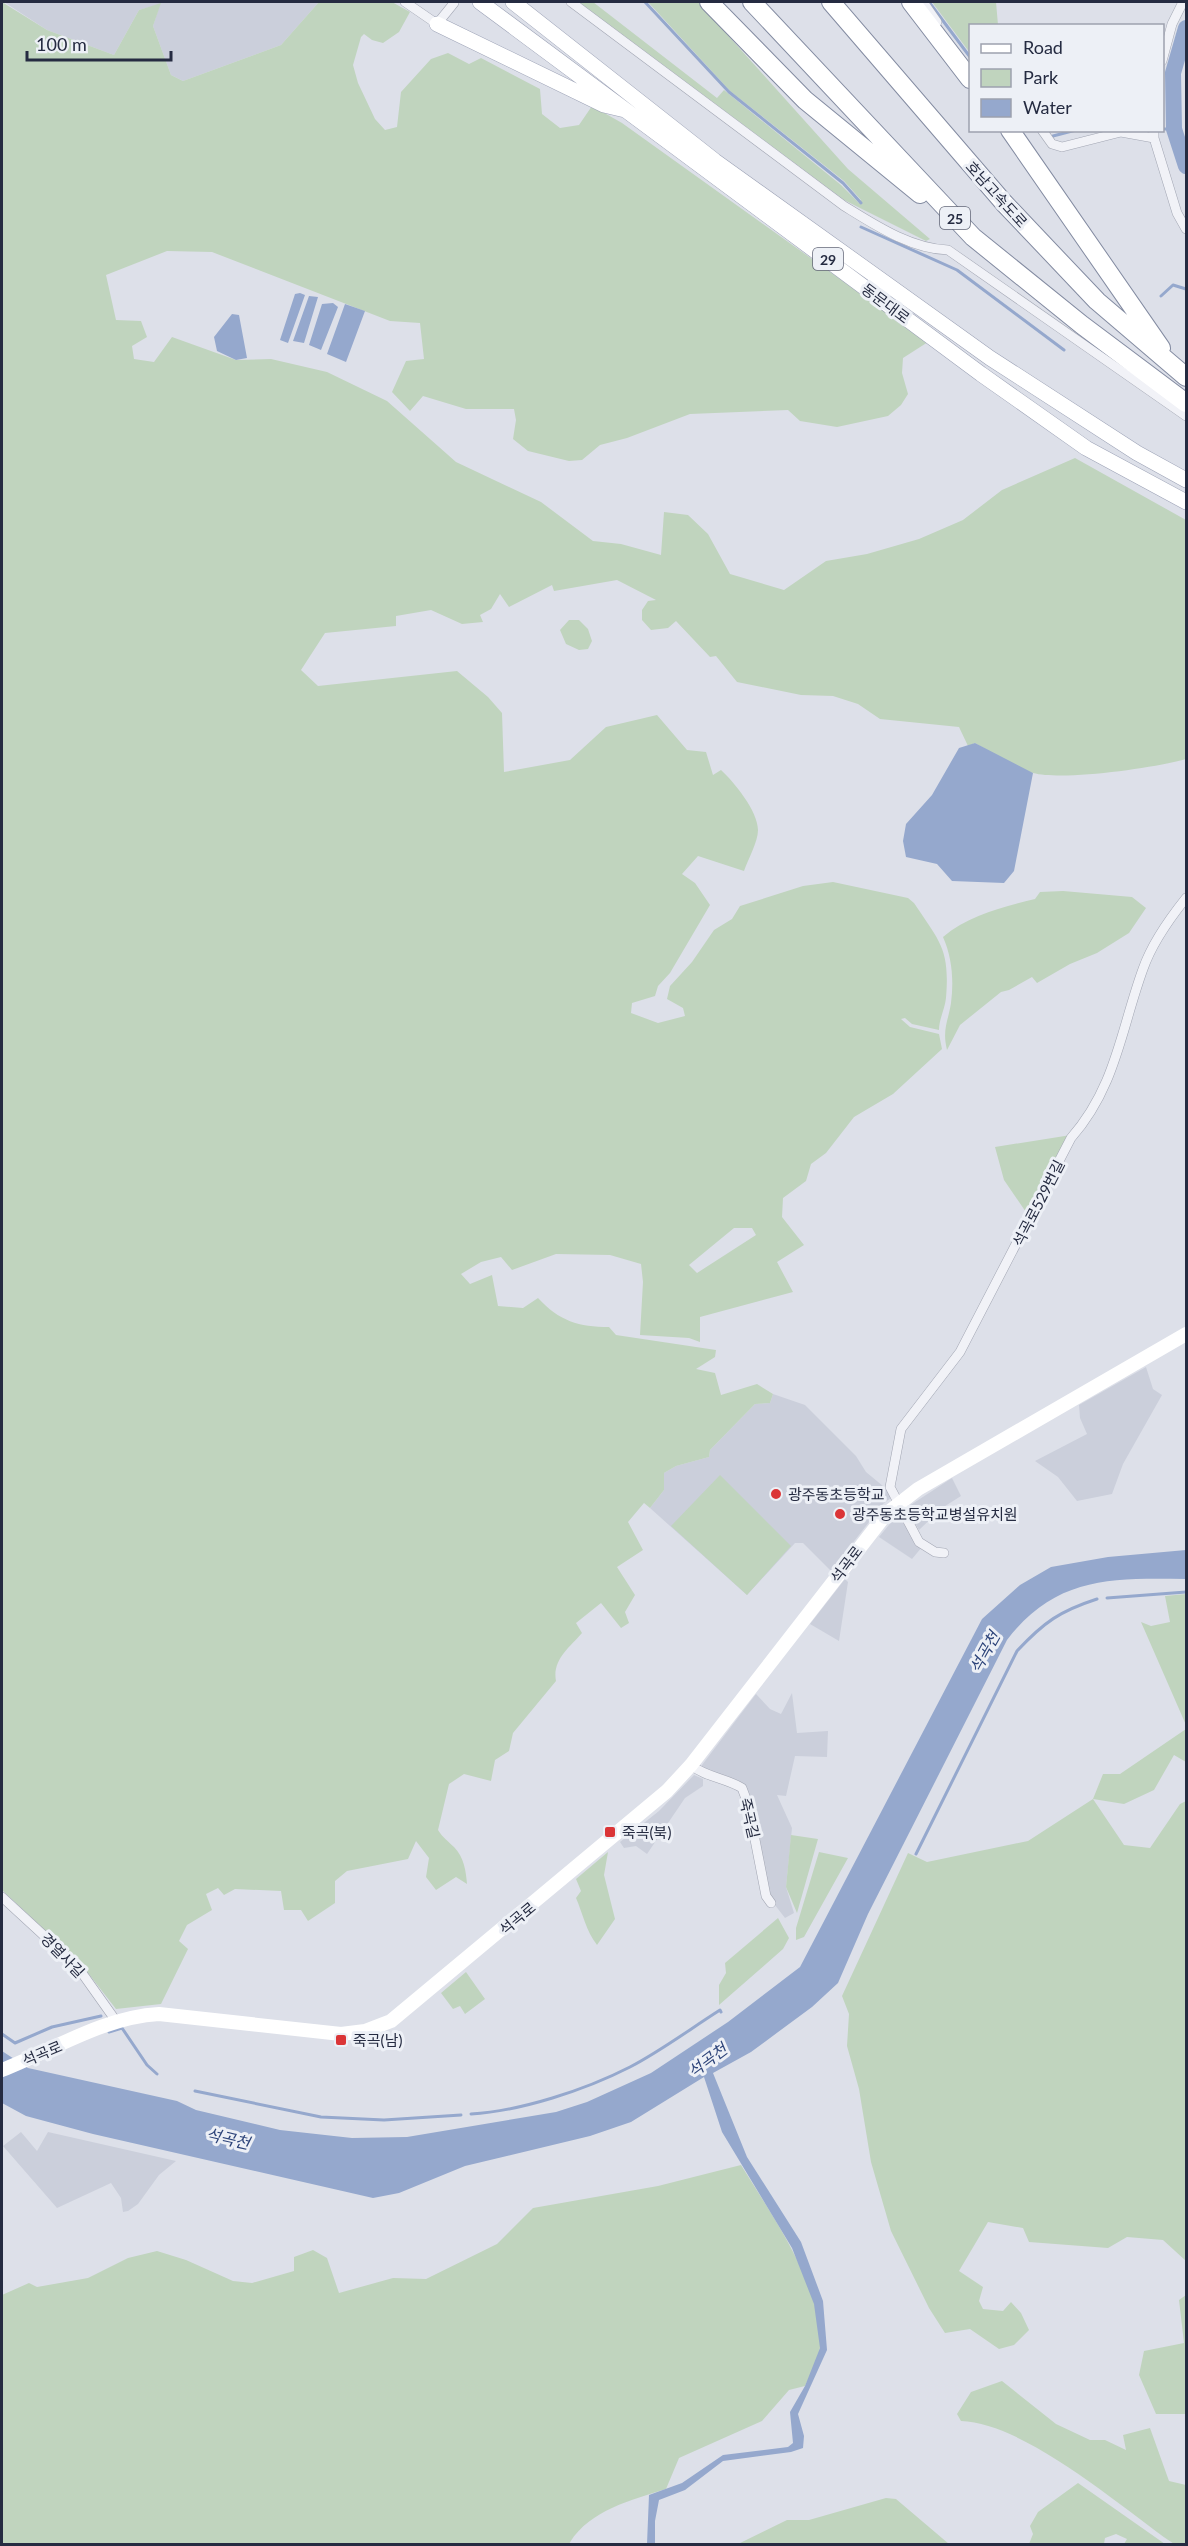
<svg xmlns="http://www.w3.org/2000/svg" width="1188" height="2546" font-family="Lato,'Noto Sans KR',sans-serif">
  <rect width="100%" height="100%" fill="#dde0e9"/>
  <path fill="#cbcfdb" d="M4,2H319L281,45L183,81L171,75L153,26L160,4L139,10L114,55L47,30Z
    M1146,1367L1153,1389L1162,1395L1123,1464L1112,1494L1077,1501L1058,1477L1035,1461L1087,1434L1080,1418L1079,1405Z
    M773,1394L805,1405L856,1456L866,1472L889,1491L892,1497L883,1504L831,1571L803,1543H795L747,1595L650,1508L664,1490V1473L676,1466L709,1457L710,1450L755,1404L770,1403Z
    M952,1478L961,1496L942,1508L919,1530L906,1508Z
    M897,1515L922,1547L912,1559L879,1537Z
    M845,1579L848,1582L839,1641L810,1624Z
    M792,1693L797,1733L828,1731L827,1757L795,1756L786,1796L777,1795L792,1828L786,1887L794,1913L785,1918L768,1896L746,1790L702,1770V1765L756,1694L770,1709L781,1714Z
    M694,1775L703,1779V1786L685,1798L647,1854L636,1846L624,1848L620,1842L659,1811Z
    M21,2132L37,2151L48,2132L176,2161L159,2175L138,2204L128,2211L123,2212L121,2198L111,2183L57,2208L3,2146Z"/>
  <path fill="#c0d4be" fill-rule="evenodd" d="M2,2L47,30L114,55L139,10L161,3L153,26L171,75L183,81L281,45L319,2H392L410,12L399,32L383,43L372,40L364,34L361,37L353,65L358,83L375,119L385,130L397,127L401,92L431,59L448,53L469,64L481,58L540,89L542,114L560,128L579,125L592,106L622,123L928,342L903,358L902,373L908,394L901,405L888,416L837,427L800,421L788,410L690,414L627,438L600,445L582,460L569,461L528,451L513,439L516,420L514,409H466L423,396L410,411L392,392L406,361L424,359L420,323L390,321L212,252L167,251L106,275L116,320L141,321L147,337L132,346L134,359L154,362L172,337L236,360L271,359L327,372L387,401L456,462L541,502L593,541L621,544L661,555L664,512L688,515L708,534L730,574L784,590L826,561L867,554L919,539L963,520L1002,490L1075,458L1186,520V759C1154,768 1064,781 1033,773C1014,768 993,753 975,743L968,746L959,727L880,719L858,704L833,696L801,695L737,682L716,656L710,657L676,621L668,628L651,630L642,620V610L648,601L656,600L617,580L554,591L552,585L509,607L500,594L491,609L480,615L483,622L462,624L431,610L396,616V626L325,633L301,670L318,686L457,671L488,697L502,713L504,772L570,760L606,727L657,715L687,750L706,752L713,775L721,770C734,782 758,811 758,830C758,842 748,859 744,871L698,856L682,874L695,883L710,905L670,973L658,986L655,996L632,1003L631,1013L658,1023L685,1016L683,1008L667,999L670,986L692,962L714,930L732,919L740,906L803,886L833,882L908,898L914,903C940,942 950,949 946,998C945,1009 939,1019 939,1030L912,1024L905,1018L901,1019L910,1027L939,1034L942,1049L893,1094L854,1117L826,1153L811,1164L806,1181L783,1198L782,1217L804,1245L777,1262L793,1292L700,1317V1342L689,1338L640,1335L643,1282L641,1264L610,1255L556,1254L512,1270L501,1257L481,1262L461,1274L470,1284L492,1275L498,1306L523,1308L538,1298C559,1321 579,1327 609,1327L616,1335L716,1350L715,1357L696,1369L715,1373L721,1395L757,1384L773,1394L770,1403L755,1404L710,1450L709,1457L676,1466L664,1473V1490L650,1508L644,1503L628,1522L643,1550L617,1567L635,1595L625,1612L629,1623L621,1628L601,1603L576,1623L582,1633C569,1648 552,1660 556,1681L513,1733L509,1751L495,1760L491,1781L464,1774L449,1784L438,1830C443,1838 448,1841 454,1847C464,1857 466,1871 467,1884L456,1877L436,1890L426,1877L429,1858L416,1841L408,1859L347,1871L335,1881V1903L308,1921L301,1910H284L281,1891L235,1889L224,1895L218,1888L206,1894L212,1910L187,1925L179,1941L188,1949L161,2004L116,2009L81,1964L2,1890ZM734,1228H752L756,1235L697,1273L689,1265Z
    M579,2H593L717,98L724,90L841,185L859,203L861,200L844,181L730,91L648,2H698L848,169L930,239L926,241L844,200Z
    M932,2H996L998,25L970,26V53Z
    M569,620H579L588,629L592,641L588,649L579,650L566,644L560,630Z
    M1063,891L1132,897L1146,908L1129,933L1097,953L1070,964L1037,983L1032,977L1009,990L1001,992L960,1025L947,1050C942,1029 948,1022 951,1003C954,980 952,957 943,937C969,915 1003,907 1035,899L1040,892Z
    M1071,1135L1028,1215L1004,1180L995,1147Z
    M720,1475L791,1546L747,1595L671,1526Z
    M1186,1594V1725L1141,1622L1151,1626L1170,1622L1165,1596Z
    M1186,1729V1762L1174,1755L1154,1790L1124,1804L1093,1799L1124,1845L1150,1848L1180,1804L1186,1801V2261L1163,2240L1127,2237L1108,2248L1029,2242L1023,2228L988,2222L959,2271L983,2287L979,2301L983,2309L1003,2311L1011,2302L1021,2313L1029,2330L1014,2345L999,2349L970,2329L945,2333L929,2308L891,2231L871,2162L859,2089L847,2046L849,2014L842,1996L908,1853L927,1862L1028,1841L1093,1799L1103,1774H1120Z
    M791,1835L818,1839L797,1913L786,1887Z
    M608,1852L604,1875L615,1919L597,1945C586,1931 583,1914 576,1898L581,1891L576,1879Z
    M819,1852L848,1858L804,1937L796,1940V1928Z
    M778,1918L789,1938L783,1949L719,2005V1985L726,1973L725,1963Z
    M466,1972L485,1999L465,2014L460,2006L453,2009L441,1993Z
    M741,2165C771,2214 824,2288 820,2347C819,2359 810,2375 805,2386L789,2390L762,2421L679,2458L666,2489C631,2500 588,2511 569,2544H2V2295L29,2283L37,2287L88,2278L128,2258L157,2251L186,2260L233,2281L252,2283L294,2271V2257L313,2250L327,2258L339,2293L393,2278L426,2279L497,2244L533,2208L658,2186Z
    M1186,2295V2414H1156L1139,2375L1144,2351L1184,2343L1179,2300Z
    M1002,2381L1056,2424L1090,2440H1105L1126,2450L1123,2435L1150,2428L1169,2481L1186,2485V2544H1174C1121,2507 1025,2423 961,2421L957,2414L971,2392Z
    M1078,2483L1165,2544H1124L1127,2539L1116,2534L1105,2538L1104,2544H1029L1033,2534L1030,2526L1038,2512Z
    M886,2498L896,2499L949,2544H738L787,2520H809Z"/>
  <path fill="#95a8cd" d="M300,293L305,295L288,343L280,340L295,294Z
    M309,296L318,297L304,343L293,341Z
    M333,303L338,307L321,350L309,345L322,304Z
    M345,304L365,311L346,362L327,354Z
    M232,314L239,315L247,358L236,360L217,351L214,337Z
    M975,743L1033,773L1014,871L1004,883L952,881L937,864L906,857L903,841L906,824L932,795L959,748Z
    M1186,1550V1579C1112,1578 1056,1576 1007,1640L868,1914L838,1983L812,2007L751,2052L713,2073L747,2157L801,2242L823,2301L827,2350L798,2414L804,2436L803,2448L791,2452L723,2461L685,2490L659,2500L655,2521V2544H647L649,2495L682,2483L723,2455L788,2447L793,2443L790,2412L805,2386L820,2348L814,2304L792,2248L722,2132L704,2077L631,2122L590,2136L465,2166L399,2193L373,2198L93,2134L26,2116L2,2103V2051L28,2068L177,2101L196,2110L280,2130L352,2138L407,2137L556,2112L587,2102L651,2073L728,2022L800,1967L982,1619L1020,1585L1051,1567L1108,1557Z"/>
  <g fill="none" stroke-linecap="round" stroke-linejoin="round">
    <path stroke="#95a8cd" stroke-width="3" d="M645,2L729,92L843,183L861,203
      M929,2L970,57
      M1162,129H1174
      M1053,136L1076,130
      M861,227L957,270L1064,350
      M1161,296L1173,285L1186,289
      M1107,1598L1186,1592
      M916,1854L1017,1651C1044,1622 1060,1611 1097,1599
      M109,2032L122,2028L147,2065L157,2074
      M2,2034L15,2043L52,2027L101,2016
      M195,2091L321,2117L384,2120L461,2115
      M471,2114C521,2111 585,2090 630,2067C661,2051 690,2029 720,2010L721,2012"/>
    <path stroke="#95a8cd" stroke-width="16" d="M1186,28L1173,73L1174,129L1186,166"/>
    <g stroke="#a2a6b3" stroke-width="10">
      <path id="street" d="M405,2L437,24L454,3
        M571,2L844,206C875,225 911,249 948,250L1186,416
        M923,2L937,22
        M1162,61L1172,24L1183,2
        M1042,130L1052,144L1062,147L1121,132L1154,138V130
        M1154,138L1177,213L1186,229
        M944,1553L935,1552L919,1542L890,1487L901,1429L960,1352L1071,1138C1116,1087 1121,1029 1143,969C1152,943 1170,918 1186,898
        M691,1765C705,1777 726,1778 742,1788L748,1804L766,1896L771,1903
        M2,1897L77,1966L116,2021"/>
    </g>
    <g stroke="#9ca2b6" stroke-width="16">
      <path id="primary" d="M480,2L981,374L1086,448L1186,502
        M513,2L715,161L990,358L1137,453L1186,480
        M437,24L604,105L625,110"/>
    </g>
    <g stroke="#838ba1" stroke-width="20">
      <path id="highway" d="M709,2L805,100L920,194
        M752,2L973,237L1082,325L1186,403
        M831,2L1004,203L1097,301L1186,377
        M911,2L970,79
        M1010,130L1161,348"/>
    </g>
    <use href="#street" stroke="#f1f2f7" stroke-width="9"/>
    <path stroke="#fff" stroke-width="14" d="M2,2070C53,2050 104,2017 159,2014L341,2034L365,2031L391,2021L667,1791L691,1765L886,1514L918,1489L1186,1334"/>
    <use href="#primary" stroke="#fff" stroke-width="15"/>
    <use href="#highway" stroke="#fff" stroke-width="18"/>
  </g>
  <g fill="#db3537" stroke="#edf0f6" stroke-width="2">
    <circle cx="776" cy="1494" r="6"/>
    <circle cx="840" cy="1514" r="6"/>
    <rect x="604" y="1826" width="12" height="12" rx="3"/>
    <rect x="335" y="2034" width="12" height="12" rx="3"/>
  </g>
  <g text-anchor="middle" dominant-baseline="central" stroke-width="6" stroke-linejoin="round" paint-order="stroke">
    <g fill="#edf0f6" stroke="#616677" stroke-width="1.5">
      <rect x="940" y="207" width="30" height="22" rx="4.5"/>
      <rect x="813" y="248" width="30" height="22" rx="4.5"/>
    </g>
    <g font-size="14" font-weight="bold" fill="#252b41">
      <text x="955" y="218">25</text>
      <text x="828" y="259">29</text>
    </g>
    <g font-size="15" fill="#252b41" stroke="#edf0f6">
      <text transform="translate(997 194) rotate(48)">호남고속도로</text>
      <text transform="translate(886 303) rotate(37)">동문대로</text>
      <text transform="translate(1038 1203) rotate(-63)">석곡로529번길</text>
      <text transform="translate(846 1564) rotate(-53)">석곡로</text>
      <text transform="translate(750 1818) rotate(77)">죽곡길</text>
      <text transform="translate(517 1918) rotate(-40)">석곡로</text>
      <text transform="translate(63 1955) rotate(46)">경열사길</text>
      <text transform="translate(42 2053) rotate(-23)">석곡로</text>
    </g>
    <g font-size="15" fill="#252b41" stroke="#edf0f6" text-anchor="start">
      <text x="788" y="1494">광주동초등학교</text>
      <text x="852" y="1514">광주동초등학교병설유치원</text>
      <text x="622" y="1832">죽곡(북)</text>
      <text x="353" y="2040">죽곡(남)</text>
    </g>
    <g font-size="16" font-style="italic" fill="#2c4379" stroke="#edf0f6">
      <text transform="translate(984 1652) rotate(-61)">석곡천</text>
      <text transform="translate(707 2060) rotate(-37)">석곡천</text>
      <text transform="translate(228 2138) rotate(13)">석곡천</text>
    </g>
  </g>
  <rect width="1188" height="2546" fill="none" stroke="#252b41" stroke-width="6"/>
  <rect x="969" y="24" width="195" height="108" fill="#edf0f6" stroke="#9da1ae" stroke-width="1.5"/>
  <rect x="981" y="44" width="30" height="9" fill="#ffffff" stroke="#9da1ae" stroke-width="1.5"/>
  <text x="1023" y="54" font-size="18" fill="#252b41">Road</text>
  <rect x="981" y="69" width="30" height="18" fill="#c0d4be" stroke="#9da1ae" stroke-width="1.5"/>
  <text x="1023" y="84" font-size="18" fill="#252b41">Park</text>
  <rect x="981" y="99" width="30" height="18" fill="#95a8cd" stroke="#9da1ae" stroke-width="1.5"/>
  <text x="1023" y="114" font-size="18" fill="#252b41">Water</text>
  <path d="M27 51v9h144v-9" fill="none" stroke="#252b41" stroke-width="3"/>
  <text x="36" y="51" font-size="18" fill="#252b41" stroke="#edf0f6" stroke-width="4.5" paint-order="stroke">100 m</text>
</svg>
